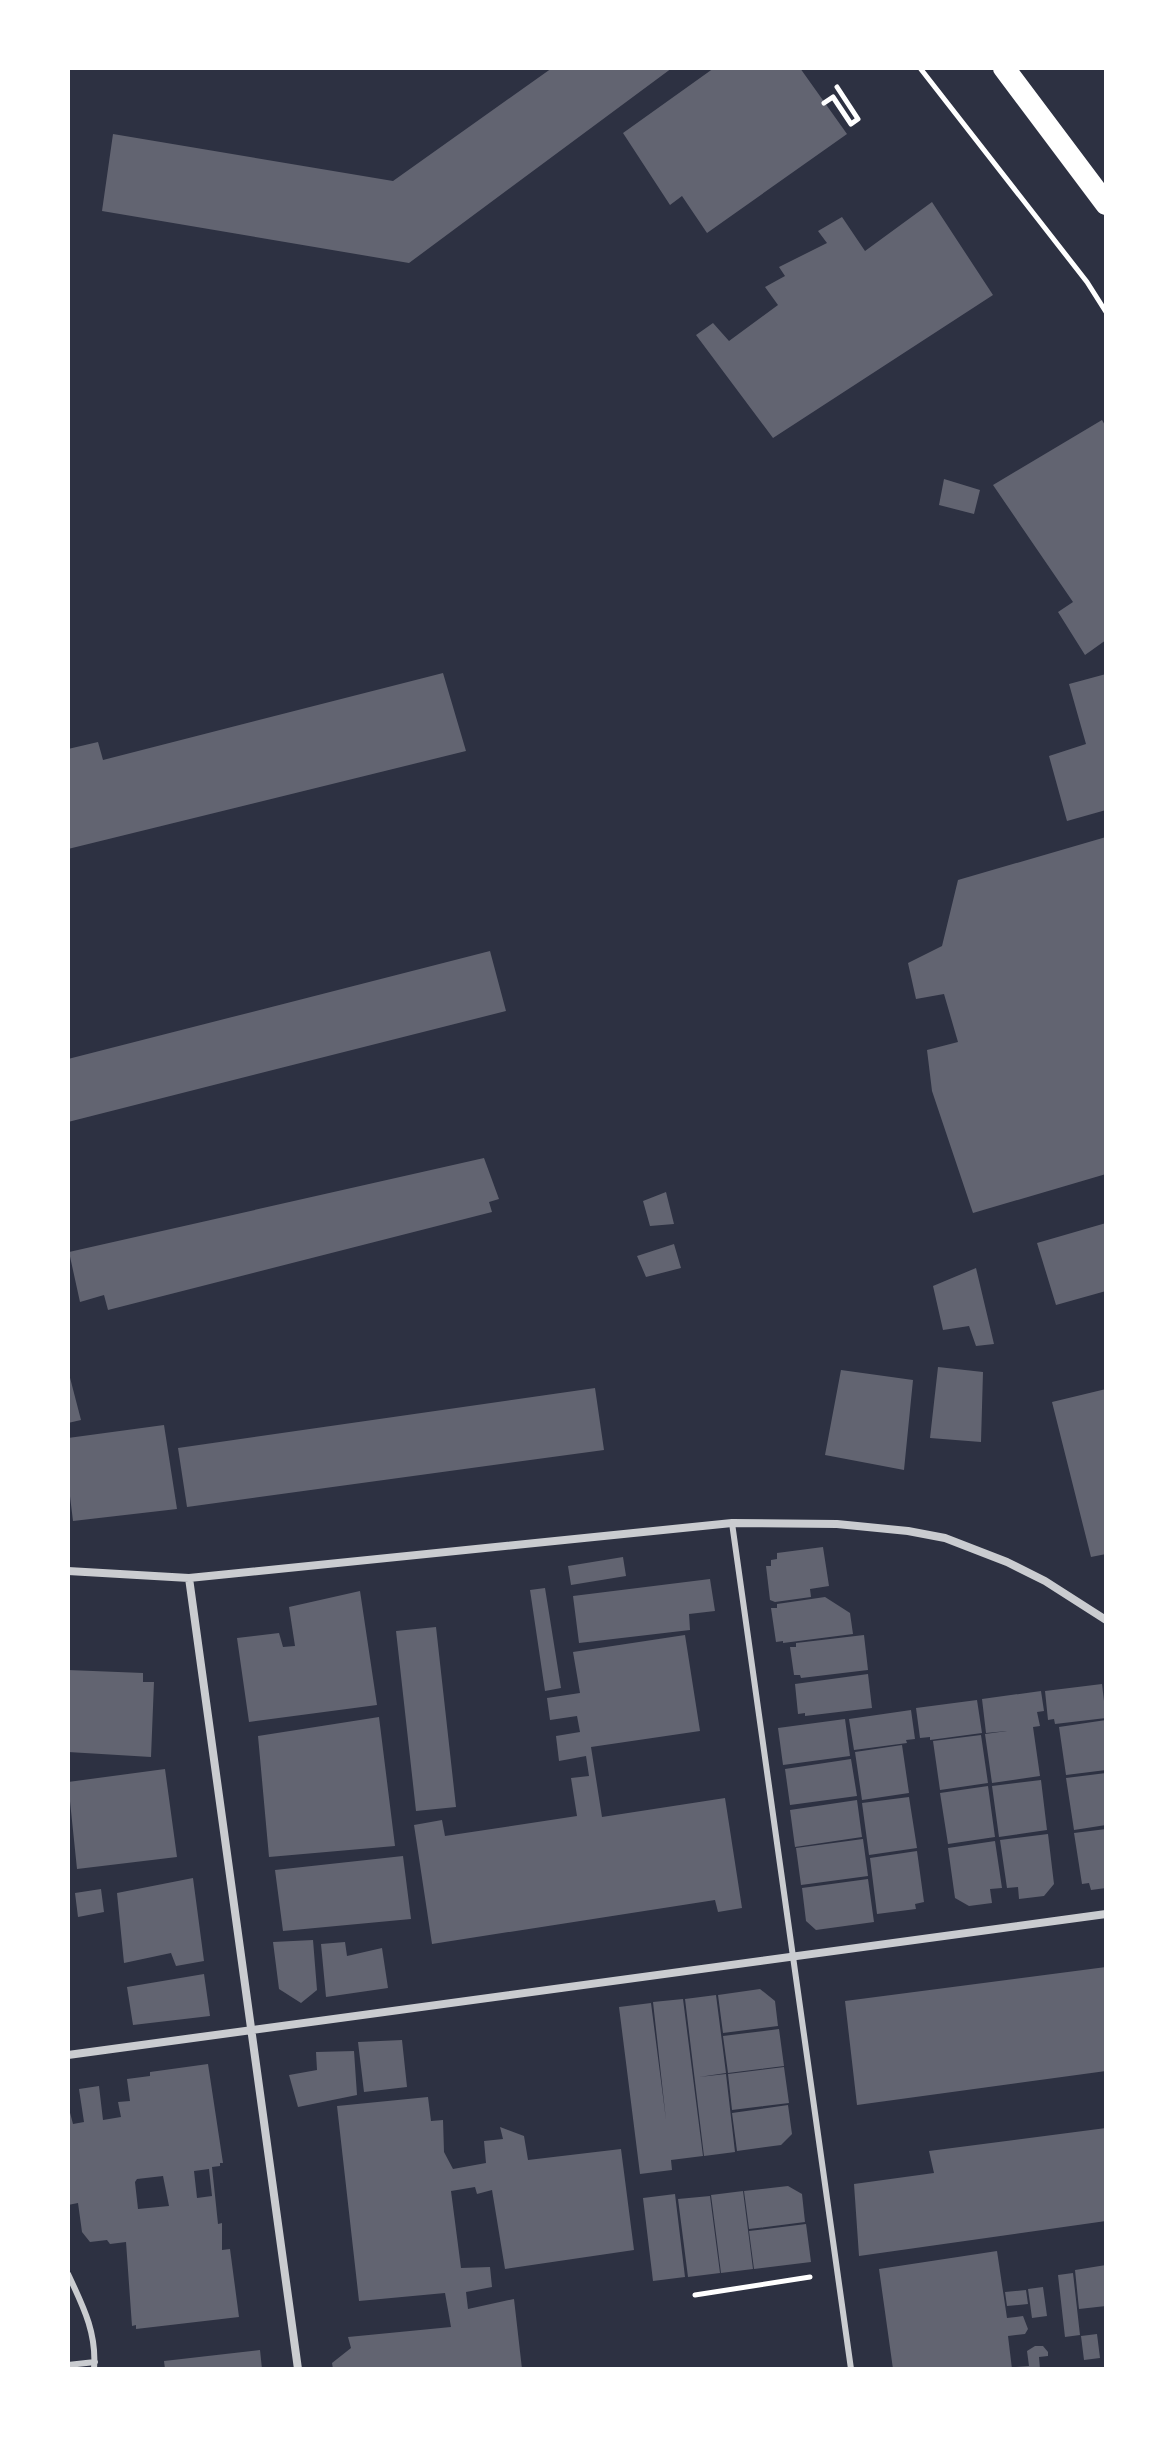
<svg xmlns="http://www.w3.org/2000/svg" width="1174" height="2437" font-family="'Archivo Narrow',sans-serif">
  <rect width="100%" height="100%" fill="#2d3142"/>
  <path fill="#626471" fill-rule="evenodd" d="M552,68H672L409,263L102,211L113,134L393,181Z
    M714,68H800L847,134L707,233L682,196L670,205L623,133Z
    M932,202L993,295L773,438L696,335L713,323L729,341L778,305L765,287L785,276L779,267L827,243L818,231L842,217L865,251Z
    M1102,420L1106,427V640L1085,655L1058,612L1073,602L993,485Z
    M944,479L980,490L974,514L939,505Z
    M443,673L466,751L68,849V749L98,742L103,760Z
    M1106,674V810L1067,821L1049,756L1086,744L1069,684Z
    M1106,837V1174L973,1213L932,1091L927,1050L958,1042L944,994L916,999L908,963L942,946L958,880Z
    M490,951L506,1011L68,1122V1059Z
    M484,1158L499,1199L489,1202L492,1212L108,1310L104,1295L80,1302L69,1252Z
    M666,1192L674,1224L650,1226L643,1201Z
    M1106,1223V1291L1056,1305L1037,1243Z
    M674,1244L681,1268L646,1277L637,1256Z
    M976,1268L994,1344L976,1346L969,1326L943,1330L933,1286Z
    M938,1367L983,1372L981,1442L930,1438Z
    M68,1370L81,1420L68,1423Z
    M841,1370L913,1380L904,1470L825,1455Z
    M595,1388L604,1450L187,1507L178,1448Z
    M1106,1389V1554L1091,1557L1052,1402Z
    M164,1425L177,1509L73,1521L68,1480V1438Z
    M823,1547L829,1586L810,1589L811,1597L775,1602L770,1600L766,1566H771V1560L777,1559V1553Z
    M623,1557L626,1576L571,1585L568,1566Z
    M710,1579L715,1611L689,1614L690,1630L579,1643L573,1596Z
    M545,1588L561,1688L545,1691L530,1590Z
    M360,1591L377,1705L249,1722L237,1638L279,1633L283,1647L295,1646L289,1607Z
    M825,1597L850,1613L853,1634L783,1643V1641L776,1642L771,1608H777V1604Z
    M436,1627L456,1807L416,1811L396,1631Z
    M685,1635L700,1731L591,1747L602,1817L725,1798L742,1908L718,1912L715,1900L432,1944L414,1825L442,1820L445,1836L577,1816L571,1778L589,1776L586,1756L559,1761L556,1736L580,1732L577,1716L550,1720L547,1698L580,1693L573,1652Z
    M864,1635L868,1670L801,1678L800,1675H794L790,1647H796V1643Z
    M68,1670L143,1673V1682H154L151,1757L68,1752Z
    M868,1674L872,1708L805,1716V1713L798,1714L795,1684Z
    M1102,1684L1106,1718L1055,1724L1054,1719L1048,1720L1045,1691Z
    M1041,1691L1044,1711L1037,1712L1040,1726L1033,1727L1040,1776L992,1783L985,1734L1007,1731L986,1733L982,1699Z
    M977,1700L982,1733L930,1740V1737L920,1738L916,1708Z
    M911,1710L915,1739L906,1740L907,1743L854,1750L849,1719Z
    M379,1717L395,1846L269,1857L258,1736Z
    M845,1719L850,1756L783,1765L778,1728Z
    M1106,1720V1770L1066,1775L1059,1727Z
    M981,1735L988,1783L940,1790L933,1741Z
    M902,1745L909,1793L862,1800L855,1752Z
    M851,1759L857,1796L790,1805L785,1769Z
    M165,1769L177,1857L77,1869L68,1782Z
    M1106,1773V1825L1074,1830L1066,1778Z
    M1041,1780L1047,1830L999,1837L992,1786Z
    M988,1786L995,1837L948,1844L940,1793Z
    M909,1797L917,1848L869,1855L862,1803Z
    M857,1800L862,1837L795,1847L790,1810Z
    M1106,1829V1888L1091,1890L1089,1883L1082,1884L1074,1833Z
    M1048,1834L1054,1884L1044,1896L1019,1899L1018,1887L1007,1888L1000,1840Z
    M863,1839L868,1876L801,1885L796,1848Z
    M995,1841L1002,1888L990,1889L992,1903L969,1906L955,1898L948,1848Z
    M917,1851L924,1902L915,1904L916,1909L877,1914L870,1858Z
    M403,1856L411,1919L283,1931L275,1870Z
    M193,1878L204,1961L176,1966L171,1953L124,1963L117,1893Z
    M868,1879L874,1922L816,1930L806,1921L802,1888Z
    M101,1889L104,1912L78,1917L75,1893Z
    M313,1940L317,1990L301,2003L279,1989L273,1942Z
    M345,1942L347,1956L382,1948L388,1988L326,1997L321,1944Z
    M1106,1967V2071L857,2105L845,2001Z
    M204,1974L210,2016L133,2025L127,1987Z
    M760,1989L775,2001L778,2026L723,2033L718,1995Z
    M716,1995L726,2073L699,2077L726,2074L735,2152L704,2156L685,1999Z
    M683,1999L703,2156L671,2160L672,2170L640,2174L619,2007L651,2003L666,2120L653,2002Z
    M779,2029L784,2066L728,2073L723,2036Z
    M402,2040L407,2087L364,2092L358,2042Z
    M354,2051L357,2095L298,2107L289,2075L317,2070L316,2052Z
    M208,2064L223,2163H220V2166L212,2167L218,2224L222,2223V2250L230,2249L239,2317L136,2329V2325L132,2326L126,2242L110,2244L107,2240L90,2242L82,2232L78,2203L68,2205V2105L73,2124L84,2122L79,2089L99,2086L103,2120L121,2117L118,2102L130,2101L127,2079L150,2076V2072ZM209,2169L212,2196L197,2198L194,2171ZM163,2176L169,2206L138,2209L135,2182L137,2179Z
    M784,2067L789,2103L732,2110L728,2074Z
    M428,2097L431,2121L443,2120L444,2152L453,2169L486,2163L484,2141L503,2139L500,2127L524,2136L528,2160L621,2149L634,2250L505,2269L492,2190L477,2194L475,2187L451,2191L461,2268L490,2267L492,2287L466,2292L468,2309L514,2299L522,2369H333L332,2363L351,2348L348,2337L451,2327L445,2293L359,2301L337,2106Z
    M788,2105L792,2134L781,2145L737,2151L732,2113Z
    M1106,2128V2221L859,2256L854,2184L934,2173L929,2151Z
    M788,2186L802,2194L805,2222L749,2229L744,2191Z
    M743,2191L753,2269L721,2273L711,2195Z
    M675,2194L685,2277L653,2281L643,2198Z
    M710,2196L720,2273L688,2277L678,2199Z
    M806,2224L811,2262L754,2269L749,2231Z
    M997,2251L1007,2318L1023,2316L1028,2329L1025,2334L1008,2336L1012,2369H893L879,2269Z
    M1106,2265V2306L1079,2309L1075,2270Z
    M1073,2273L1080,2335L1065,2337L1058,2275Z
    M1043,2287L1047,2316L1032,2318L1028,2289Z
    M1026,2290L1028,2304L1007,2306L1005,2292Z
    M1097,2334L1100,2358L1084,2360L1081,2336Z
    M1035,2346H1043L1048,2352V2356L1039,2357L1040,2369H1016V2367L1029,2366L1027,2351Z
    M260,2350L262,2369H165L164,2361Z"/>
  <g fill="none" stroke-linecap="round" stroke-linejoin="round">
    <path stroke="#fff" stroke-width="5" d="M920,68L1087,282L1106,312
      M824,103L833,97L851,124L858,119L837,87
      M695,2295L810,2277"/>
    <path stroke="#caccd0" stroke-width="6" d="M732,1523L851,2369
      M68,2274C83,2306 97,2333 94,2369
      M68,2365L95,2362"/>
    <path stroke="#caccd0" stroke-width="8" d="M68,1571L189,1578L732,1523L837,1524L908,1531L945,1538L1007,1562L1045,1581L1106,1620
      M189,1578L298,2369
      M68,2055L1106,1914"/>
    <path stroke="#fff" stroke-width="22" d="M1004,68L1106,204"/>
  </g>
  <rect width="1174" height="2437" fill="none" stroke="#ffffff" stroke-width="140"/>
</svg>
